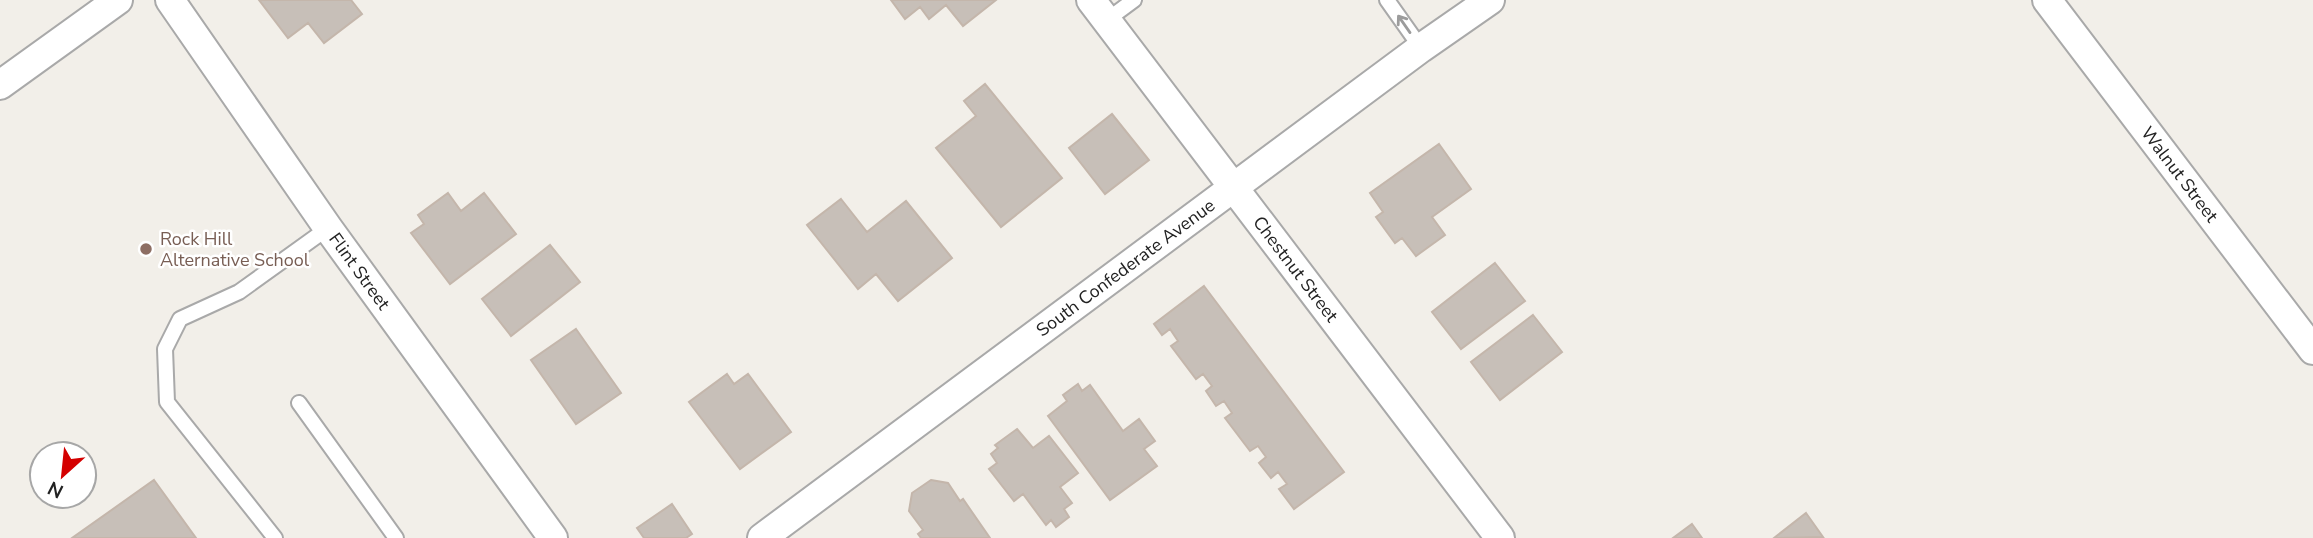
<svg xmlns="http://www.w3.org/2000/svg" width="2313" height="538" font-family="'Nunito Sans',sans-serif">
  <rect width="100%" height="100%" fill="#f2efe9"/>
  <path fill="#c7bfb8" stroke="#c4b6ab" stroke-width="2" d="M259,0H351L362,14L324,43L308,23L288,38Z
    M891,0H996L963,26L946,5L929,19L920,7L905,19Z
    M985,84L1062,178L1001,227L936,148L976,116L964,101Z
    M1112,114L1149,160L1105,194L1069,148Z
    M1439,144L1471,189L1432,217L1445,235L1416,256L1402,238L1395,243L1376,217L1383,212L1370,193Z
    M448,193L461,211L484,193L516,234L450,284L411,233L424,224L418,215Z
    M841,199L867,232L906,201L952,258L898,301L876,274L858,289L807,225Z
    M550,245L580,282L511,336L482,299Z
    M1495,263L1525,301L1461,349L1432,312Z
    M1204,286L1344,472L1294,509L1279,489L1287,484L1278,472L1271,478L1259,463L1266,457L1258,446L1250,451L1225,418L1232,413L1224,401L1216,406L1206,391L1212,386L1203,374L1196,379L1171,346L1178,341L1170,329L1162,335L1154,324Z
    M1533,315L1562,352L1500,400L1471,362Z
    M576,329L621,393L576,424L531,360Z
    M727,374L734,384L748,374L791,432L740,469L689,402Z
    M1078,384L1082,391L1090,385L1123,431L1139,419L1155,441L1144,449L1157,466L1110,500L1048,416L1067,401L1063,395Z
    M1017,429L1033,448L1049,436L1078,473L1060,487L1072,503L1064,509L1069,517L1056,527L1051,520L1046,525L1023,494L1014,501L989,469L997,463L991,454L998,448L995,445Z
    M154,480L196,538H72Z
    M931,480L948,483L960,501L963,499L990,538H921L918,534L923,530L909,511L912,493Z
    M672,504L692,534L686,538H644L637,528Z
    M1806,513L1823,537L1774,538Z
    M1692,524L1702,538H1673Z"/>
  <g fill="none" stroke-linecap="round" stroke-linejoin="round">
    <g stroke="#a9a9a9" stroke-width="18">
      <path id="service" d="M1387,0L1421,48
        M1107,20L1134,0
        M299,403L396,538
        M275,538L167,402L165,349L180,319L239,292L328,228"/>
    </g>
    <g stroke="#a9a9a9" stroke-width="32">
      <g id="minor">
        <path id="s1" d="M170,0L328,228L553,538"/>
        <path id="s2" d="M1091,0L1500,538"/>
        <path id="s3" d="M2047,0L2313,350"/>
        <path d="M0,85L118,0"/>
        <path id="s4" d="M762,538L1421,48L1490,0"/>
      </g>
    </g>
    <use href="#service" stroke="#fff" stroke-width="14"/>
    <use href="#minor" stroke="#fff" stroke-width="28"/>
  </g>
  <defs><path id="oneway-shaft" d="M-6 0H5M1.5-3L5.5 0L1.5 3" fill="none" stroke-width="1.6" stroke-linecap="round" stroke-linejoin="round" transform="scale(1.75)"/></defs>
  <use stroke="#9c9c9c" href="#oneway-shaft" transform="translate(1404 24) rotate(-125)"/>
  <circle fill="#8d6e63" stroke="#fff" stroke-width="2.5" cx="146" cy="249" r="7"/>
  <g text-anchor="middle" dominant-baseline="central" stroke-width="5" stroke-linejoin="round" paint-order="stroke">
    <g font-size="18" fill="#222" stroke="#fff">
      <text stroke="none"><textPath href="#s3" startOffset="219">Walnut Street</textPath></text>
      <text stroke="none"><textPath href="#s4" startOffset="453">South Confederate Avenue</textPath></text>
      <text stroke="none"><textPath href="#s2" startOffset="338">Chestnut Street</textPath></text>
      <text stroke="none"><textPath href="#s1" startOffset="331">Flint Street</textPath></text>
    </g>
    <g font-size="18" fill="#785e54" stroke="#fff" text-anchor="start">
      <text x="160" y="239">Rock Hill<tspan x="160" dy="21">Alternative School</tspan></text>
    </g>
  </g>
  <g transform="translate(63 475) rotate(207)"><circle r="33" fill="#ffffff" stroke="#a7a7a7" stroke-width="2"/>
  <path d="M0-5L12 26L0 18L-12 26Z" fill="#d40000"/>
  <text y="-10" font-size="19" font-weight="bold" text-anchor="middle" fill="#222222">N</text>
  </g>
</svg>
